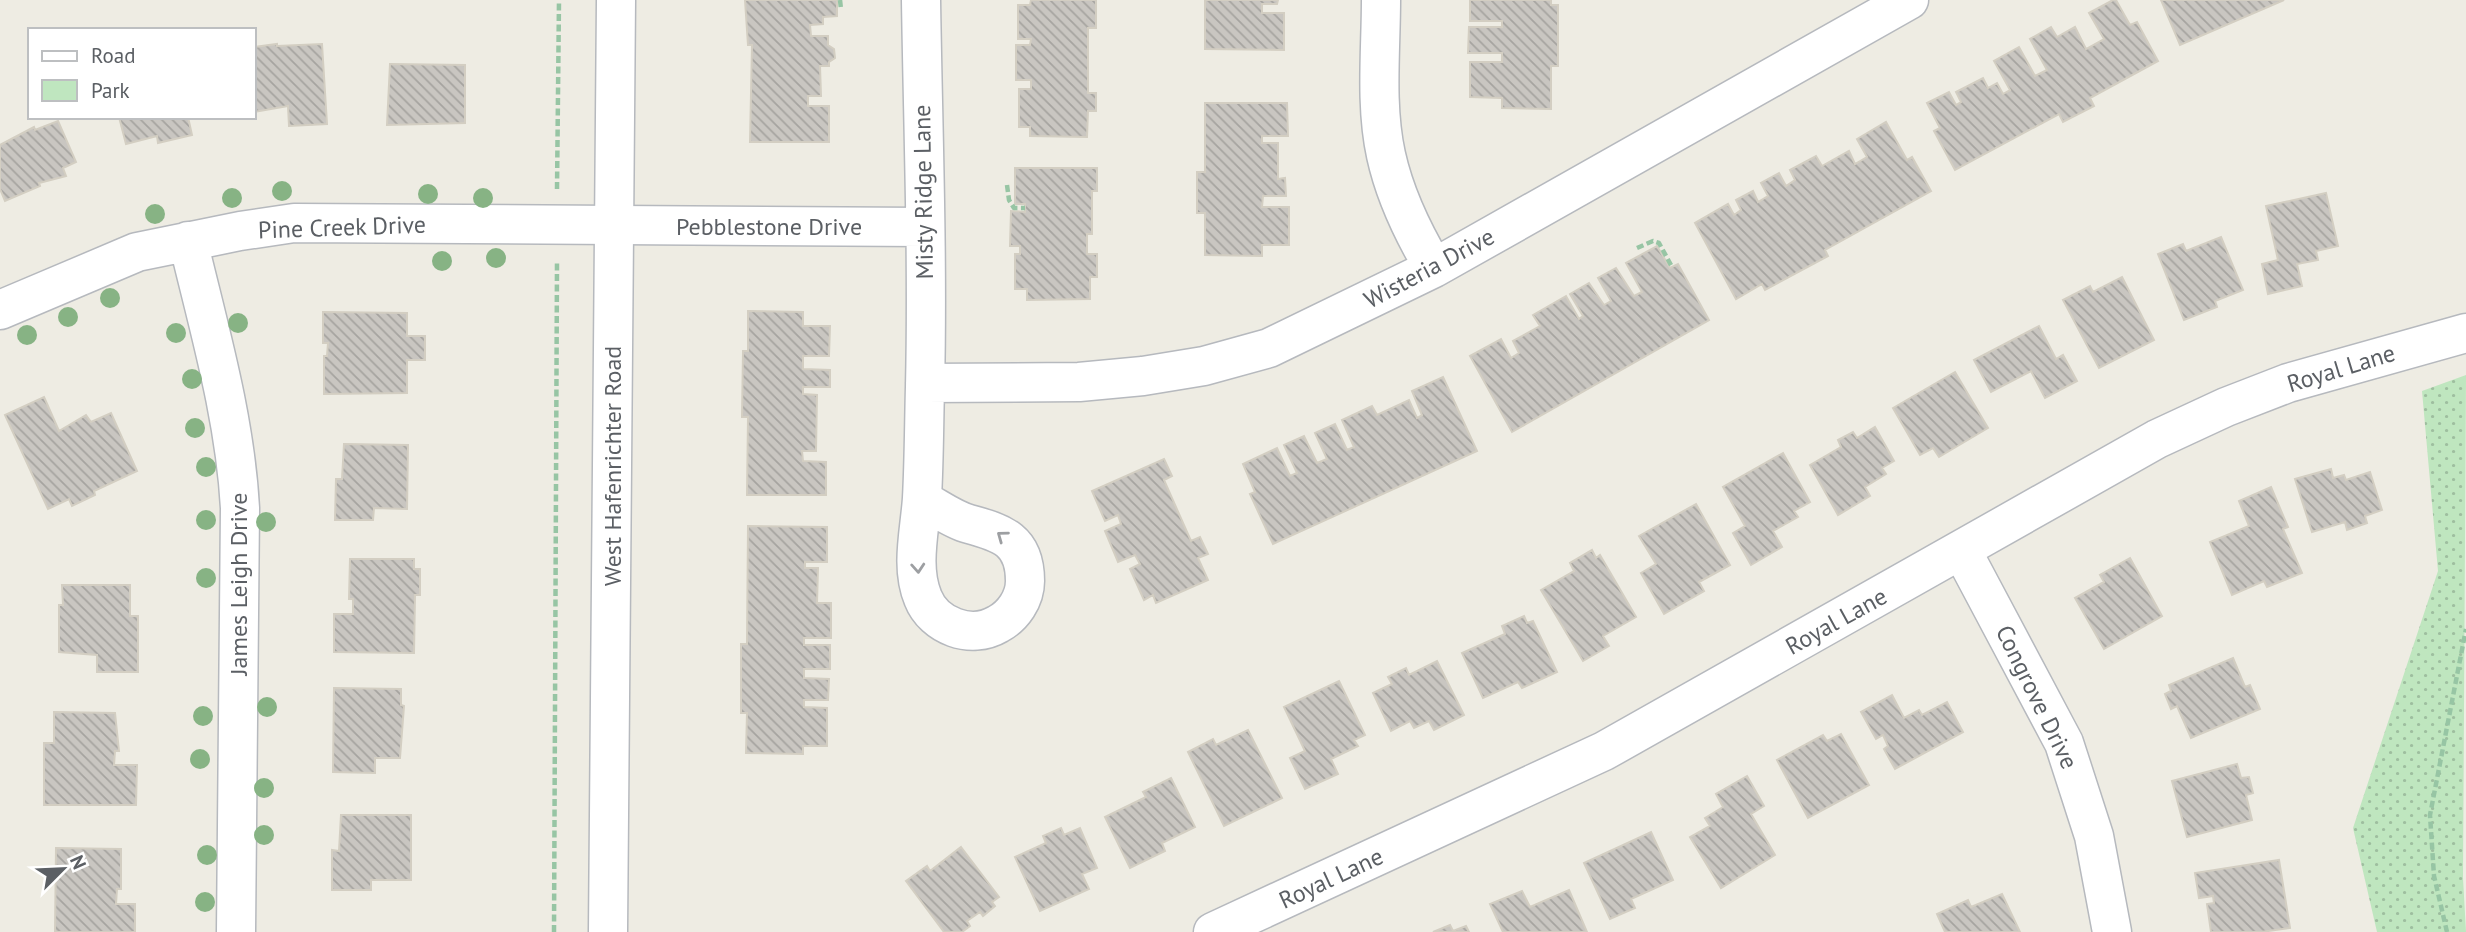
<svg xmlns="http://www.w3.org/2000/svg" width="2466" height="932" font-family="'PT Sans',sans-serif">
  <defs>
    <pattern id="green-dots" width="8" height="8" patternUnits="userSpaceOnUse" patternTransform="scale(1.75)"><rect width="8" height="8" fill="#bfe6bf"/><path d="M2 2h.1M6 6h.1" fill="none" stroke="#9ebe9f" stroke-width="1.8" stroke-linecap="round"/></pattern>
    <pattern id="building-back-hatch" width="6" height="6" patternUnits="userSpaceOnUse" patternTransform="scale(1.75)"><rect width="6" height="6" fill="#c9c6c1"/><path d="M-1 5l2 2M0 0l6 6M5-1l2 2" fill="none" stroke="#a6a4a0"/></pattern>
  </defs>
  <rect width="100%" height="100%" fill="#eeece3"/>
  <path fill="url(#green-dots)" d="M2466,375L2463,878L2466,932H2377L2353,828L2438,571L2422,391Z"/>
  <path fill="url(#building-back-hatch)" stroke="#d3cec2" stroke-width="2" d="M745,0H837V16L823,17V24L810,25L811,36H828V45L834,49L835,58L829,62V66H820L821,96H808V106H829V142H750L752,45H748Z
    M1031,0H1096V28H1088V93H1096V111H1088L1087,137L1030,136V127H1019V89H1031V80H1016V45H1030L1031,39H1018V5H1030Z
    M1205,0H1278L1277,4H1262V13H1284V50L1205,49Z
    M1470,0H1551V5H1558V66H1551V109L1502,108V98L1470,97V62H1502V53H1468L1469,27H1502V21H1470Z
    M2113,0H2116L2130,25L2137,22L2158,61L2090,98L2094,106L2063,122L2059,114L1955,170L1934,131L1940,128L1927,103L1949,92L1956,105L1961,102L1956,92L1983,78L1988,88L1997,83L2003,94L2010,90L1994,61L2019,47L2035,76L2047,70L2030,39L2051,27L2057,37L2075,27L2086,49L2104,39L2089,13Z
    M2161,0H2284L2180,45Z
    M277,44V46L322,44L327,124L289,126L288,106L254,112V47Z
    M390,64L465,65V123L387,125Z
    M1205,103H1287L1288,136H1262V143H1278V179L1285,178L1286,196H1263L1262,207H1289V245H1262V256L1205,255V213H1197V172H1205Z
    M119,117H188L192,135L158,143L157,136L126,144Z
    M58,121L76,162L63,168L66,176L39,183L40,186L5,201L0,189V145L34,127L35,130Z
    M1886,122L1907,160L1912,157L1931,191L1825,250L1828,256L1765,290L1762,284L1736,299L1695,223L1728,204L1734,215L1741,210L1736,200L1753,191L1758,202L1768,196L1761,183L1779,173L1786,186L1795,180L1790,170L1816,156L1822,166L1849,151L1855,164L1867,157L1857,139Z
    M1015,168H1097V191H1092V234H1087V254H1097V277H1090V299L1027,300V289H1015V254H1020V246H1010L1011,211L1025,212V204H1015Z
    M2326,193L2338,246L2316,251L2318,260L2297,264L2302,286L2268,294L2262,264L2278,260L2266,206Z
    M2221,237L2243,290L2215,301L2217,307L2184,320L2158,254L2183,244L2186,251Z
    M1657,246L1670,268L1678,264L1709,320L1512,432L1470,356L1501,339L1511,358L1519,353L1513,341L1540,326L1533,315L1566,296L1579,319L1583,316L1570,294L1589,283L1604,305L1611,301L1598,278L1616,268L1634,296L1642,292L1626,263Z
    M2122,277L2154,340L2099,368L2063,300L2090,286L2093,292Z
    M748,311L803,312V326H830L829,356H803V369L830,370V387H803V394L817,395L816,451H802L803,461L826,462V495H747L748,417H742L743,351H748Z
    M323,312L407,313V336H425V360H407V393L324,394V356H327L328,343H323Z
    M2039,326L2056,359L2063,355L2077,381L2045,398L2031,371L1991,392L1974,360Z
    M1955,372L1988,428L1939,457L1933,448L1920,455L1893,408Z
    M1443,377L1477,451L1273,544L1250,494L1255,492L1243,464L1277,448L1290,476L1297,473L1284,445L1304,436L1317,463L1327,459L1315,433L1335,424L1347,450L1354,447L1342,420L1372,406L1377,415L1409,400L1417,418L1422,415L1412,391Z
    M44,397L59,431L86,415L91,422L111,413L137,471L94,491L95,495L72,506L69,499L48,509L5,415Z
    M1875,427L1894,461L1882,468L1886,474L1865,487L1870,496L1838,515L1810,465L1841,447L1838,440L1853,432L1857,438Z
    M344,444L408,445L407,509L374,508L373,520H335L336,479H342Z
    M1783,453L1810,502L1794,511L1798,517L1773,531L1782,547L1751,565L1733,533L1745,526L1723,487Z
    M1164,459L1172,476L1164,480L1191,541L1200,537L1208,554L1198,558L1208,580L1156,603L1153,595L1144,600L1130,569L1140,564L1135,555L1118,562L1105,531L1121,524L1118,515L1105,521L1092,491Z
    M2331,469L2333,478L2344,475L2346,480L2370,472L2382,510L2365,516L2367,523L2347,530L2345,522L2312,532L2295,479Z
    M2271,487L2288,527L2283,529L2302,573L2267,587L2264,581L2232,595L2210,542L2249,526L2239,501Z
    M1696,504L1730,565L1699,582L1704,591L1664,614L1641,573L1656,564L1639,536Z
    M748,526L827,527V562H805V568H818L817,603H831V638H804V645H830V669H804V678L829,679L828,700H804V707L827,708V746H803V754L746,753L747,713H741V644H747Z
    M1592,550L1596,558L1600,555L1636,617L1603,636L1609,646L1583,661L1541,590L1574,571L1570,563Z
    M2130,558L2162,616L2104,649L2075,598L2104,582L2100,575Z
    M350,559H414V569H420V595H415L414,653L334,652V614H353V599H349Z
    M62,585H130V616H138V672H97V655L59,652V605H63Z
    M1524,616L1527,623L1533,621L1557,672L1522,688L1518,682L1483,698L1462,653L1505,634L1502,626Z
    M2233,658L2245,687L2250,685L2260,709L2191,738L2177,706L2171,709L2165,694L2171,691L2169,685Z
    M1437,661L1464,715L1434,730L1429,721L1414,728L1410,721L1391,731L1373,693L1392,684L1388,677L1406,668L1409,675Z
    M1339,681L1365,735L1354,740L1358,746L1331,759L1338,774L1305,789L1290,758L1305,751L1284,707Z
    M334,688L401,689V705L404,706L400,758H375V773L333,772Z
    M1892,695L1904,718L1919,710L1922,715L1947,702L1963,732L1895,769L1884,749L1888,746L1883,735L1876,739L1861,712Z
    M54,712L115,713L119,751H115L114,765H137L136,805H44V743H54Z
    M1248,730L1282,798L1224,826L1188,752L1213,739L1216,745Z
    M1841,734L1869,785L1808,818L1777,760L1823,735L1827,741Z
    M2237,764L2241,778L2249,777L2253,793L2246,795L2252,820L2187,837L2172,781Z
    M1747,776L1764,806L1751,814L1775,855L1721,888L1690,837L1710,826L1705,818L1723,807L1716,794Z
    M1171,778L1195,827L1162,843L1165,851L1130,868L1105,817L1146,797L1143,792Z
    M341,815H411V880H371V890H332V850L339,851Z
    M1061,828L1064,835L1080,828L1097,868L1082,874L1089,889L1040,911L1015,857L1046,843L1043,836Z
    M1651,832L1673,880L1631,899L1635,908L1610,919L1584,863Z
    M961,847L999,897L992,902L995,906L983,916L980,912L967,921L970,926L962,932H944L906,881L927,866L930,871Z
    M56,848L121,849V889H117L116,904H135V932H55Z
    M2279,860L2290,928L2261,932H2211L2207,904L2214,903L2213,896L2199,898L2195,873Z
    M1569,890L1587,932H1503L1490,904L1522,891L1530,907Z
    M2002,894L2020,932H1945L1937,914L1968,900L1971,907Z
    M1450,925L1453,931L1466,926L1469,932H1433Z"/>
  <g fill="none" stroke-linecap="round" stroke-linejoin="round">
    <g stroke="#b6b9be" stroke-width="41">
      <path id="minor" d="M921,0C923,129 928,258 925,387C924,424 924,461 922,498C920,530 910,567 923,598C934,626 971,640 998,624C1013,616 1025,599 1025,581C1025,540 1002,533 969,524C953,520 936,507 922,500
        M1381,0C1381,50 1375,105 1386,155C1395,196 1413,233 1434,268
        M188,241C209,329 235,417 240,508L236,932
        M0,310L137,252L240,231L294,223L924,227
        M925,383L1079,382L1143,376L1204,366L1269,348L1434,268L1909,0
        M1962,551L2064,743L2094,836L2112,932
        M1213,932L1604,751L2157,439L2226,407L2288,383L2466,333"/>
    </g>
    <g stroke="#b6b9be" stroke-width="41">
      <path id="tertiary" d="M608,932L616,0"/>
    </g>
    <path stroke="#97c5a4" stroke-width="4.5" stroke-dasharray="7 3.5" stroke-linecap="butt" d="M840,0L841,9
      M1007,185L1009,200L1014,208H1025
      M557,189L559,0
      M1637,248L1653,241L1659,243L1672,267
      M554,932L557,261
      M2447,932L2434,876L2430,815L2466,629"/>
    <use href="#minor" stroke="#fff" stroke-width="38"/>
    <use href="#tertiary" stroke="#fff" stroke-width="38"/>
  </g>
  <g fill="#87b384">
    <circle cx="282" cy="191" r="10"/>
    <circle cx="428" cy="194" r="10"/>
    <circle cx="232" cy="198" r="10"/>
    <circle cx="483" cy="198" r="10"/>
    <circle cx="155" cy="214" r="10"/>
    <circle cx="496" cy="258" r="10"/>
    <circle cx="442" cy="261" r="10"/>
    <circle cx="110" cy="298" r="10"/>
    <circle cx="68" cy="317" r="10"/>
    <circle cx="238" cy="323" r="10"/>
    <circle cx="176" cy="333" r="10"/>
    <circle cx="27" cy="335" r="10"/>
    <circle cx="192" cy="379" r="10"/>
    <circle cx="195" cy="428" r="10"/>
    <circle cx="206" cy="467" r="10"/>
    <circle cx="206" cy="520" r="10"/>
    <circle cx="266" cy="522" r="10"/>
    <circle cx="206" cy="578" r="10"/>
    <circle cx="267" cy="707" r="10"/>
    <circle cx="203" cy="716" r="10"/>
    <circle cx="200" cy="759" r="10"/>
    <circle cx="264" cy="788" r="10"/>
    <circle cx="264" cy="835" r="10"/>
    <circle cx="207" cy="855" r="10"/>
    <circle cx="205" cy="902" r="10"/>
  </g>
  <defs><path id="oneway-chevron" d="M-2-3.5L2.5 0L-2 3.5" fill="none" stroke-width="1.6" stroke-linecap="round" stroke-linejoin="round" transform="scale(1.75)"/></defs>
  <g stroke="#9d9fa2">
    <use href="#oneway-chevron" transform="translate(1002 536) rotate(-144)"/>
    <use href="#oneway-chevron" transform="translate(918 568) rotate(86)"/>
  </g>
  <g text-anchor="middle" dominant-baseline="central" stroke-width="5" stroke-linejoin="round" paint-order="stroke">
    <g font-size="24" fill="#5b5f64" stroke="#fff">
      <text transform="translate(923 192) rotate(-91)">Misty Ridge Lane</text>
      <text x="769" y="226">Pebblestone Drive</text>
      <text transform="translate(342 227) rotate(-2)">Pine Creek Drive</text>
      <text transform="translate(1429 268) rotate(-28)">Wisteria Drive</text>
      <text transform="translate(2341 368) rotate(-17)">Royal Lane</text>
      <text transform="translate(612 466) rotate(-90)">West Hafenrichter Road</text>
      <text transform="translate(238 584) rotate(-90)">James Leigh Drive</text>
      <text transform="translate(1836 621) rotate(-29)">Royal Lane</text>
      <text transform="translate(2037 697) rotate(64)">Congrove Drive</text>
      <text transform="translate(1331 878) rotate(-25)">Royal Lane</text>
    </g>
  </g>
  <rect x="28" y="28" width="228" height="91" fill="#ffffff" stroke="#bdbfc1" stroke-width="2"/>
  <rect x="42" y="51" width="35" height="10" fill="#ffffff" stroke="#bdbfc1" stroke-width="2"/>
  <text x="91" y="63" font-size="21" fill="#5b5f64">Road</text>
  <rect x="42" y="80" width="35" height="21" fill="#bfe6bf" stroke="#bdbfc1" stroke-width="2"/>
  <text x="91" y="98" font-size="21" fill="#5b5f64">Park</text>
  <g transform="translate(63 869) rotate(66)" stroke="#ffffff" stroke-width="5" paint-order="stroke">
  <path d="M0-5L12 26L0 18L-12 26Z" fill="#5b5f64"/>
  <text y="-10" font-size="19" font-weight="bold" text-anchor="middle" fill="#5b5f64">N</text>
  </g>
</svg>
